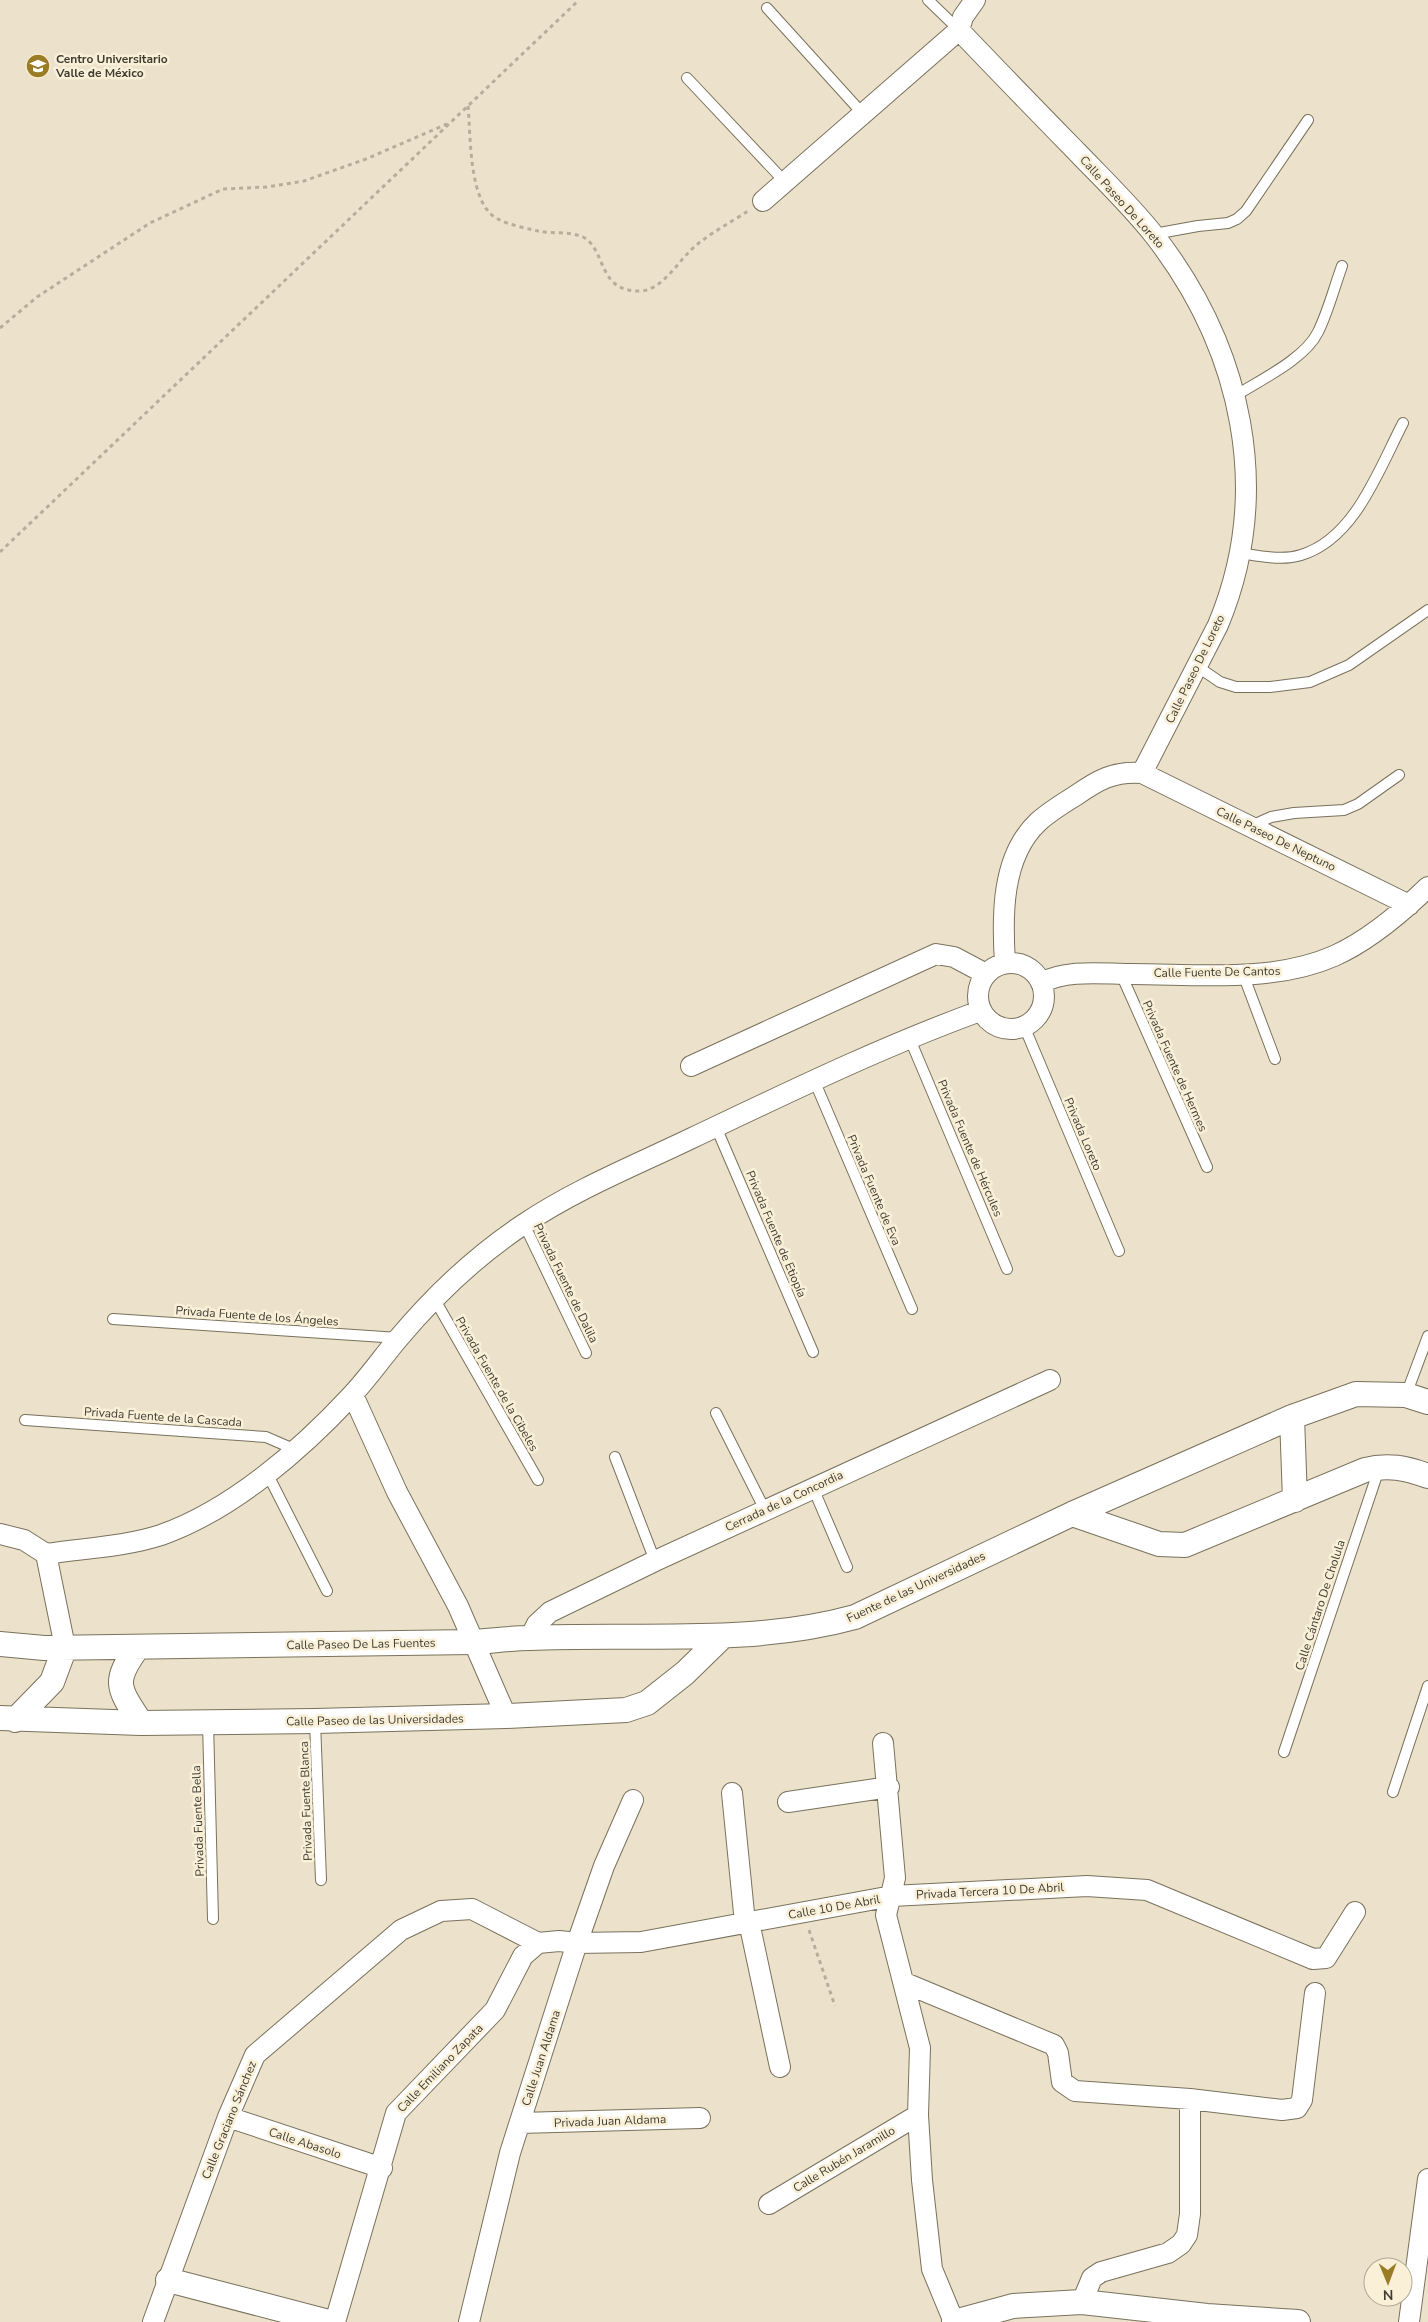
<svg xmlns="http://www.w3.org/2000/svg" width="1428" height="2322" font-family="'Nunito Sans',sans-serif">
  <rect width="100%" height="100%" fill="#ece2cb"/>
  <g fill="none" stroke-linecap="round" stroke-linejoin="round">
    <g stroke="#7a715c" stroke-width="12">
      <path id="service" d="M928,0L959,30
        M767,8L863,114
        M687,78L785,182
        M1154,234L1198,226L1228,223L1237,219L1246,211L1308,120
        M1235,396C1260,380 1305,359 1318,332C1328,312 1334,288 1342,266
        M1240,553C1260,556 1282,561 1301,555C1355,539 1379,469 1403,423
        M1198,667L1220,682L1236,687H1270L1310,682L1349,665L1428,610
        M1251,826L1271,817L1294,813L1344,810L1358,804L1399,775
        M1121,974L1207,1167
        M1243,974L1275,1059
        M1024,1026L1119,1251
        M909,1037L1007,1269
        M814,1080L912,1309
        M716,1127L813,1352
        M524,1224L586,1353
        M435,1300L538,1480
        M113,1319L399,1338
        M1406,1395L1428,1336
        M716,1413L765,1510
        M25,1420L266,1437L296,1450
        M615,1457L655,1561
        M267,1473L327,1591
        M813,1488L847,1567
        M315,1721L321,1880
        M208,1722L213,1919
        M1284,1752L1379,1469
        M1393,1792L1428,1686"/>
    </g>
    <g stroke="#7a715c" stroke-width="22">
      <path id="minor" d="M959,30C998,71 1038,112 1077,152C1103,179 1131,206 1154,235C1242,348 1274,491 1218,625L1142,773
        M763,201L959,30L963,17L975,0
        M978 996a33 33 0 1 1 66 0a33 33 0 1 1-66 0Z
        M1005,963C1002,917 1001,857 1038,822C1049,812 1062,804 1075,796C1098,780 1113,771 1142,773L1409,905
        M1041,983C1068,969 1102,974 1131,974C1196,974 1273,983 1334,956C1368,941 1401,913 1428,887
        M691,1066L936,954L954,957L986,974
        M353,1395L397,1492L458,1606L506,1716
        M0,1534L24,1540L46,1554L65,1647
        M46,1554C84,1548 124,1547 161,1535C232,1510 301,1450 352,1395C368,1378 382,1358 397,1340C433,1297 477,1255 524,1224C576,1189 636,1165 692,1138C787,1093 881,1047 980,1011
        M530,1638L537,1624L550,1612L655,1561L1050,1380
        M883,1743L895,1878L886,1915L920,2048L918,2115L922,2180L932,2269L954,2322
        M732,1793L745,1923
        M788,1802L889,1787
        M749,1922L780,2067
        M905,1983L1054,2045L1058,2053L1062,2082L1075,2091L1190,2099L1282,2110L1297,2108L1302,2100L1315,1993
        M228,2117L382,2168
        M520,2123L700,2118
        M769,2204L918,2115
        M1082,2302L1092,2278L1101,2272L1168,2253L1181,2244L1187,2235L1190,2214V2099
        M153,2322L228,2117L255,2055L401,1930L441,1911L472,1909L538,1943L559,1941L577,1943L641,1942L892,1896L1087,1886L1147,1890L1313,1959L1326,1958L1355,1912
        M335,2322L396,2113L495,2010L523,1956L538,1943
        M469,2322L510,2153L577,1943L604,1866L633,1800
        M1409,2322L1428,2179"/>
    </g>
    <g stroke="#7a715c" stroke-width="26">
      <path id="tertiary" d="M1292,1417L1295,1500
        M1072,1514L1159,1544L1185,1545L1365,1470C1388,1464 1406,1468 1428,1476
        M0,1644L44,1648L474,1642C492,1641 511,1638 530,1638C638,1633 749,1646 855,1617L1072,1514L1292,1417L1356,1394L1406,1395L1428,1402
        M138,1647C112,1682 118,1688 141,1723
        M0,1718L141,1723L315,1721L506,1716L626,1710L647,1703L685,1673L723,1636
        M15,1720L52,1682L65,1647
        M168,2280L329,2322
        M954,2322L1013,2306L1082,2302L1207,2316L1298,2322"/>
    </g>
    <path stroke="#b6ae9b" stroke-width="3" stroke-dasharray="4 4" stroke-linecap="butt" d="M468,106C471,135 468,205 498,219C509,225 525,228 538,231C551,234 570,231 583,237C607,250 597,292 640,291C660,291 676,265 689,252C703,237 730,223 748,211
      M0,328L37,297L150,223L223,189L267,187L304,181L366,159L447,124
      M0,552L579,0
      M809,1930L835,2006"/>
    <use href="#service" stroke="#fff" stroke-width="10"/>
    <use href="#minor" stroke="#fff" stroke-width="20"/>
    <use href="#tertiary" stroke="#fff" stroke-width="24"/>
  </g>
  <defs>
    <g id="university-disc" transform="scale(1.25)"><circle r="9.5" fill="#9b7c26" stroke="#faf0d8"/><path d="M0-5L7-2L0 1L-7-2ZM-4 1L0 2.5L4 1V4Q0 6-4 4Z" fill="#fff"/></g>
  </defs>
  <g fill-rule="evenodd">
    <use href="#university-disc" x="38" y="66"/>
  </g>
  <g text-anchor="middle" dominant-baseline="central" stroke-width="5" stroke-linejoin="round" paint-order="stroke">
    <g font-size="12" font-weight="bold" fill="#3f3c32" stroke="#faf0d8" text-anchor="start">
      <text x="56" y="59">Centro Universitario<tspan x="56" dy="14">Valle de México</tspan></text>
    </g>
    <g font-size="12" fill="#3f3c32" stroke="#faf0d8">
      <text transform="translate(1122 202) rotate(48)">Calle Paseo De Loreto</text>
      <text transform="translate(1195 669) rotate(-64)">Calle Paseo De Loreto</text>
      <text transform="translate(1276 839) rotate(26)">Calle Paseo De Neptuno</text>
      <text transform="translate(1217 972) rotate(-1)">Calle Fuente De Cantos</text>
      <text transform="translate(1175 1066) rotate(66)">Privada Fuente de Hermes</text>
      <text transform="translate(1083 1134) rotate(67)">Privada Loreto</text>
      <text transform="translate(970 1148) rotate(67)">Privada Fuente de Hércules</text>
      <text transform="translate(874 1190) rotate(67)">Privada Fuente de Eva</text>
      <text transform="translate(776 1234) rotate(67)">Privada Fuente de Etiopía</text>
      <text transform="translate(566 1283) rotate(64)">Privada Fuente de Dalila</text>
      <text transform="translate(257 1316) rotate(4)">Privada Fuente de los Ángeles</text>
      <text transform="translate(497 1384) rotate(60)">Privada Fuente de la Cibeles</text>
      <text transform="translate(163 1417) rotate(4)">Privada Fuente de la Cascada</text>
      <text transform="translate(784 1501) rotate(-25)">Cerrada de la Concordia</text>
      <text transform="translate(916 1587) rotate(-25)">Fuente de las Universidades</text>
      <text transform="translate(1320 1605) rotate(-72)">Calle Cántaro De Cholula</text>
      <text transform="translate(361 1644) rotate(-1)">Calle Paseo De Las Fuentes</text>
      <text transform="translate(375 1720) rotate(-1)">Calle Paseo de las Universidades</text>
      <text transform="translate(306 1801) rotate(-92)">Privada Fuente Blanca</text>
      <text transform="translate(198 1821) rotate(-92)">Privada Fuente Bella</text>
      <text transform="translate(990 1891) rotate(-3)">Privada Tercera 10 De Abril</text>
      <text transform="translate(834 1907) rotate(-10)">Calle 10 De Abril</text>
      <text transform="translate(541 2058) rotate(-72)">Calle Juan Aldama</text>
      <text transform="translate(440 2068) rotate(-46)">Calle Emiliano Zapata</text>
      <text transform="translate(229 2120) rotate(-68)">Calle Graciano Sánchez</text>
      <text transform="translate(610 2121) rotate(-2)">Privada Juan Aldama</text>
      <text transform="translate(305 2143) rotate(18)">Calle Abasolo</text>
      <text transform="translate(844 2159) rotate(-31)">Calle Rubén Jaramillo</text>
    </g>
  </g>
  <g transform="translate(1388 2282) rotate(179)"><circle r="24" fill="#faf0d8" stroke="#afa896"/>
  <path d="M0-4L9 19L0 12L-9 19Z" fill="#9b7c26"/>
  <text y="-8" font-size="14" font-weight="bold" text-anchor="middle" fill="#3f3c32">N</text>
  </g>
</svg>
